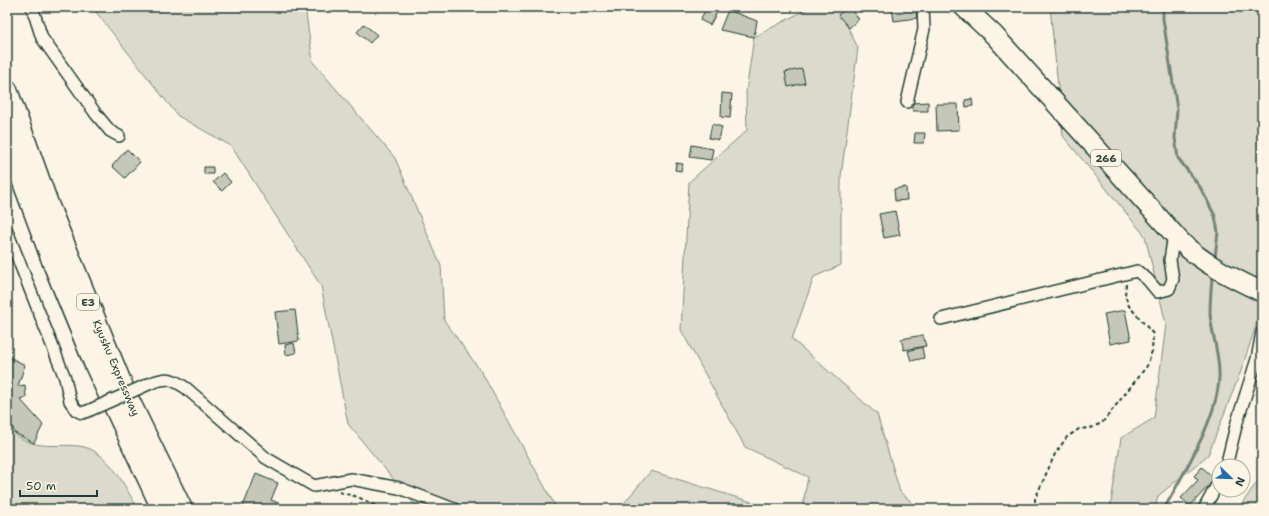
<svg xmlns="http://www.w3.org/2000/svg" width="1269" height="516" font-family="'Shantell Sans',sans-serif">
  <rect width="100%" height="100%" fill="#fcf5e5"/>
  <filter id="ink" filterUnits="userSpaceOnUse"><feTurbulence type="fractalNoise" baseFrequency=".025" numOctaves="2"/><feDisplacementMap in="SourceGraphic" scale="8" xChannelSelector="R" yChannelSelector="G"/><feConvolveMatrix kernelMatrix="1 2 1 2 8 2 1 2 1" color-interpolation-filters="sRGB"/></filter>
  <g filter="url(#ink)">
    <path fill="#dcdacc" stroke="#7e8c80" d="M92,7H305L313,62L395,158L441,266L444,320L482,373L557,509H418L348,424L321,286L231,146L178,116Z
      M811,7H838L858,48L841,176V265L814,277L792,339L877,414L900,492L920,509H802L808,477L745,447L681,330L689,182L747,130L746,92L754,37Z
      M1050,7H1262V307L1241,371L1208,455L1158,496L1155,509H1110L1121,438L1154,418L1166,324L1145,236L1063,136Z
      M7,425C32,460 69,436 94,451C115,463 126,489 138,509H14L7,504Z
      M651,471L774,509H619Z
      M1262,475V509H1240L1241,505Z"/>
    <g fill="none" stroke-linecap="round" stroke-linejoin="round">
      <path stroke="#758479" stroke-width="3" d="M1163,7V19L1177,109L1175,138L1178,158L1200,187L1215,216L1218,232L1215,257
        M1164,509C1183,474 1218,418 1219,377C1220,355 1212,336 1210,314C1210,302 1211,289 1212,277"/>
    </g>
    <path fill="#c5c7b9" stroke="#1f3d34" d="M707,7L719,8L710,25L700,20Z
      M848,7L859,19L849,28L838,15Z
      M900,7H915L917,18L894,21L892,8Z
      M728,10L757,21L754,37L720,30Z
      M364,24L377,35L370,43L357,32Z
      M802,69L805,83L788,87L785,72Z
      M722,93L732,94L730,118L721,117Z
      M972,99L973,106L966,107L965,100Z
      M928,102V111H913L912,103Z
      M936,104H958L959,130L937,131Z
      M712,124L722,127L719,140L709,138Z
      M915,133H925L924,143H914Z
      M692,145L713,149L711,160L690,157Z
      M127,149L140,162L125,178L112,166Z
      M676,163L683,164L681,171L675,170Z
      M204,167H213V174H204Z
      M223,173L231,182L222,191L213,182Z
      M906,187L907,200L895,201L894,189Z
      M895,211L900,235L884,238L879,214Z
      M295,310L299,341L279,344L275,312Z
      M1125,310L1131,340L1110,344L1104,314Z
      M923,335L926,346L904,350L901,339Z
      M294,343L296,353L286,355L285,345Z
      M922,347L924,358L911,361L908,351Z
      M7,356L25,365L18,386L25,385L26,397L20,399L43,425L34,443L15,433L7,414Z
      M1202,467L1215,479L1190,506L1181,498L1198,480L1194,476Z
      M256,474L278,483L271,500L293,509H242Z"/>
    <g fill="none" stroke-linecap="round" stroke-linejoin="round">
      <g stroke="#1f3d34" stroke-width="14">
        <path id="minor" d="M32,7L42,38L96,114L110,131L119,136
          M907,102L924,29L923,7
          M7,231L65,378L70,401L76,410L82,413L88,411
          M941,319L1137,271L1147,279L1158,292L1169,289L1173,279L1170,260L1174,234
          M151,383C168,377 171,378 186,388L266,458L314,486L351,479L399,488L454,509
          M1226,466L1237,422L1257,359L1262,332
          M1204,509L1219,481"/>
      </g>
      <g stroke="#1f3d34" stroke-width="22">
        <path id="trunk" d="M964,7L994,35L1181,242C1205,265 1233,278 1262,292"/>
      </g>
      <g stroke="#1f3d34" stroke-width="23">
        <path id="motorway" d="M7,90L48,204L125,392L182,509
          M7,139L53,263L95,365L162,509"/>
      </g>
      <path stroke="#1f3d34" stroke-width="2" stroke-dasharray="4 3" stroke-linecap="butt" d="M339,492L358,497L382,509
        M1035,509V499L1055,454L1067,437L1079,429L1090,428L1102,423L1147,366L1152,351L1153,334L1129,306L1125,295L1126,284"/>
      <use href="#minor" stroke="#fcf5e5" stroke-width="11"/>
      <use href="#trunk" stroke="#fcf5e5" stroke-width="19"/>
      <use href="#motorway" stroke="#fcf5e5" stroke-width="20"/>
      <g stroke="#1f3d34" stroke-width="14" stroke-linecap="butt">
        <path id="minor-bridge" d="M88,411L151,383"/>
      </g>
      <use href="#minor-bridge" stroke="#fcf5e5" stroke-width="11"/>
    </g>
  </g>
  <g text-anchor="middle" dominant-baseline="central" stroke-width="3" stroke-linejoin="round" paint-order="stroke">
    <g fill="#fcf5e5" stroke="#617469" stroke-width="1">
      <rect x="1091" y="150" width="30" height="16" rx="3"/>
      <rect x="77" y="294" width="22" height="16" rx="3"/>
    </g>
    <g font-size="10" font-weight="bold" fill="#1f3d34">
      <text x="1106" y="158">266</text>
      <text x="88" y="302">E3</text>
    </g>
    <g font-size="11" fill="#1f3d34" stroke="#fcf5e5">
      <text transform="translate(116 368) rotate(67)">Kyushu Expressway</text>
    </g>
  </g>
  <rect width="1269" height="516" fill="none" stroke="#fcf5e5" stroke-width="24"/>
  <rect x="12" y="12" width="1245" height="492" fill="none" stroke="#1f3d34" stroke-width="1.5" filter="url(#ink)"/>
  <g transform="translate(1231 478) rotate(113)"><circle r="19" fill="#fcf5e5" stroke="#a4ab9e"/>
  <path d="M0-3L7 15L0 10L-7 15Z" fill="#1f6fb2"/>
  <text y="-6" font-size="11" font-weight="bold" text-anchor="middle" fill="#1f3d34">N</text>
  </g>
  <path d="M20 490v6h77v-6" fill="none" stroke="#1f3d34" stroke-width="2"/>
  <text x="26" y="490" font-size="12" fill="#1f3d34" stroke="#fcf5e5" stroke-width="3" paint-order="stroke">50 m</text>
</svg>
